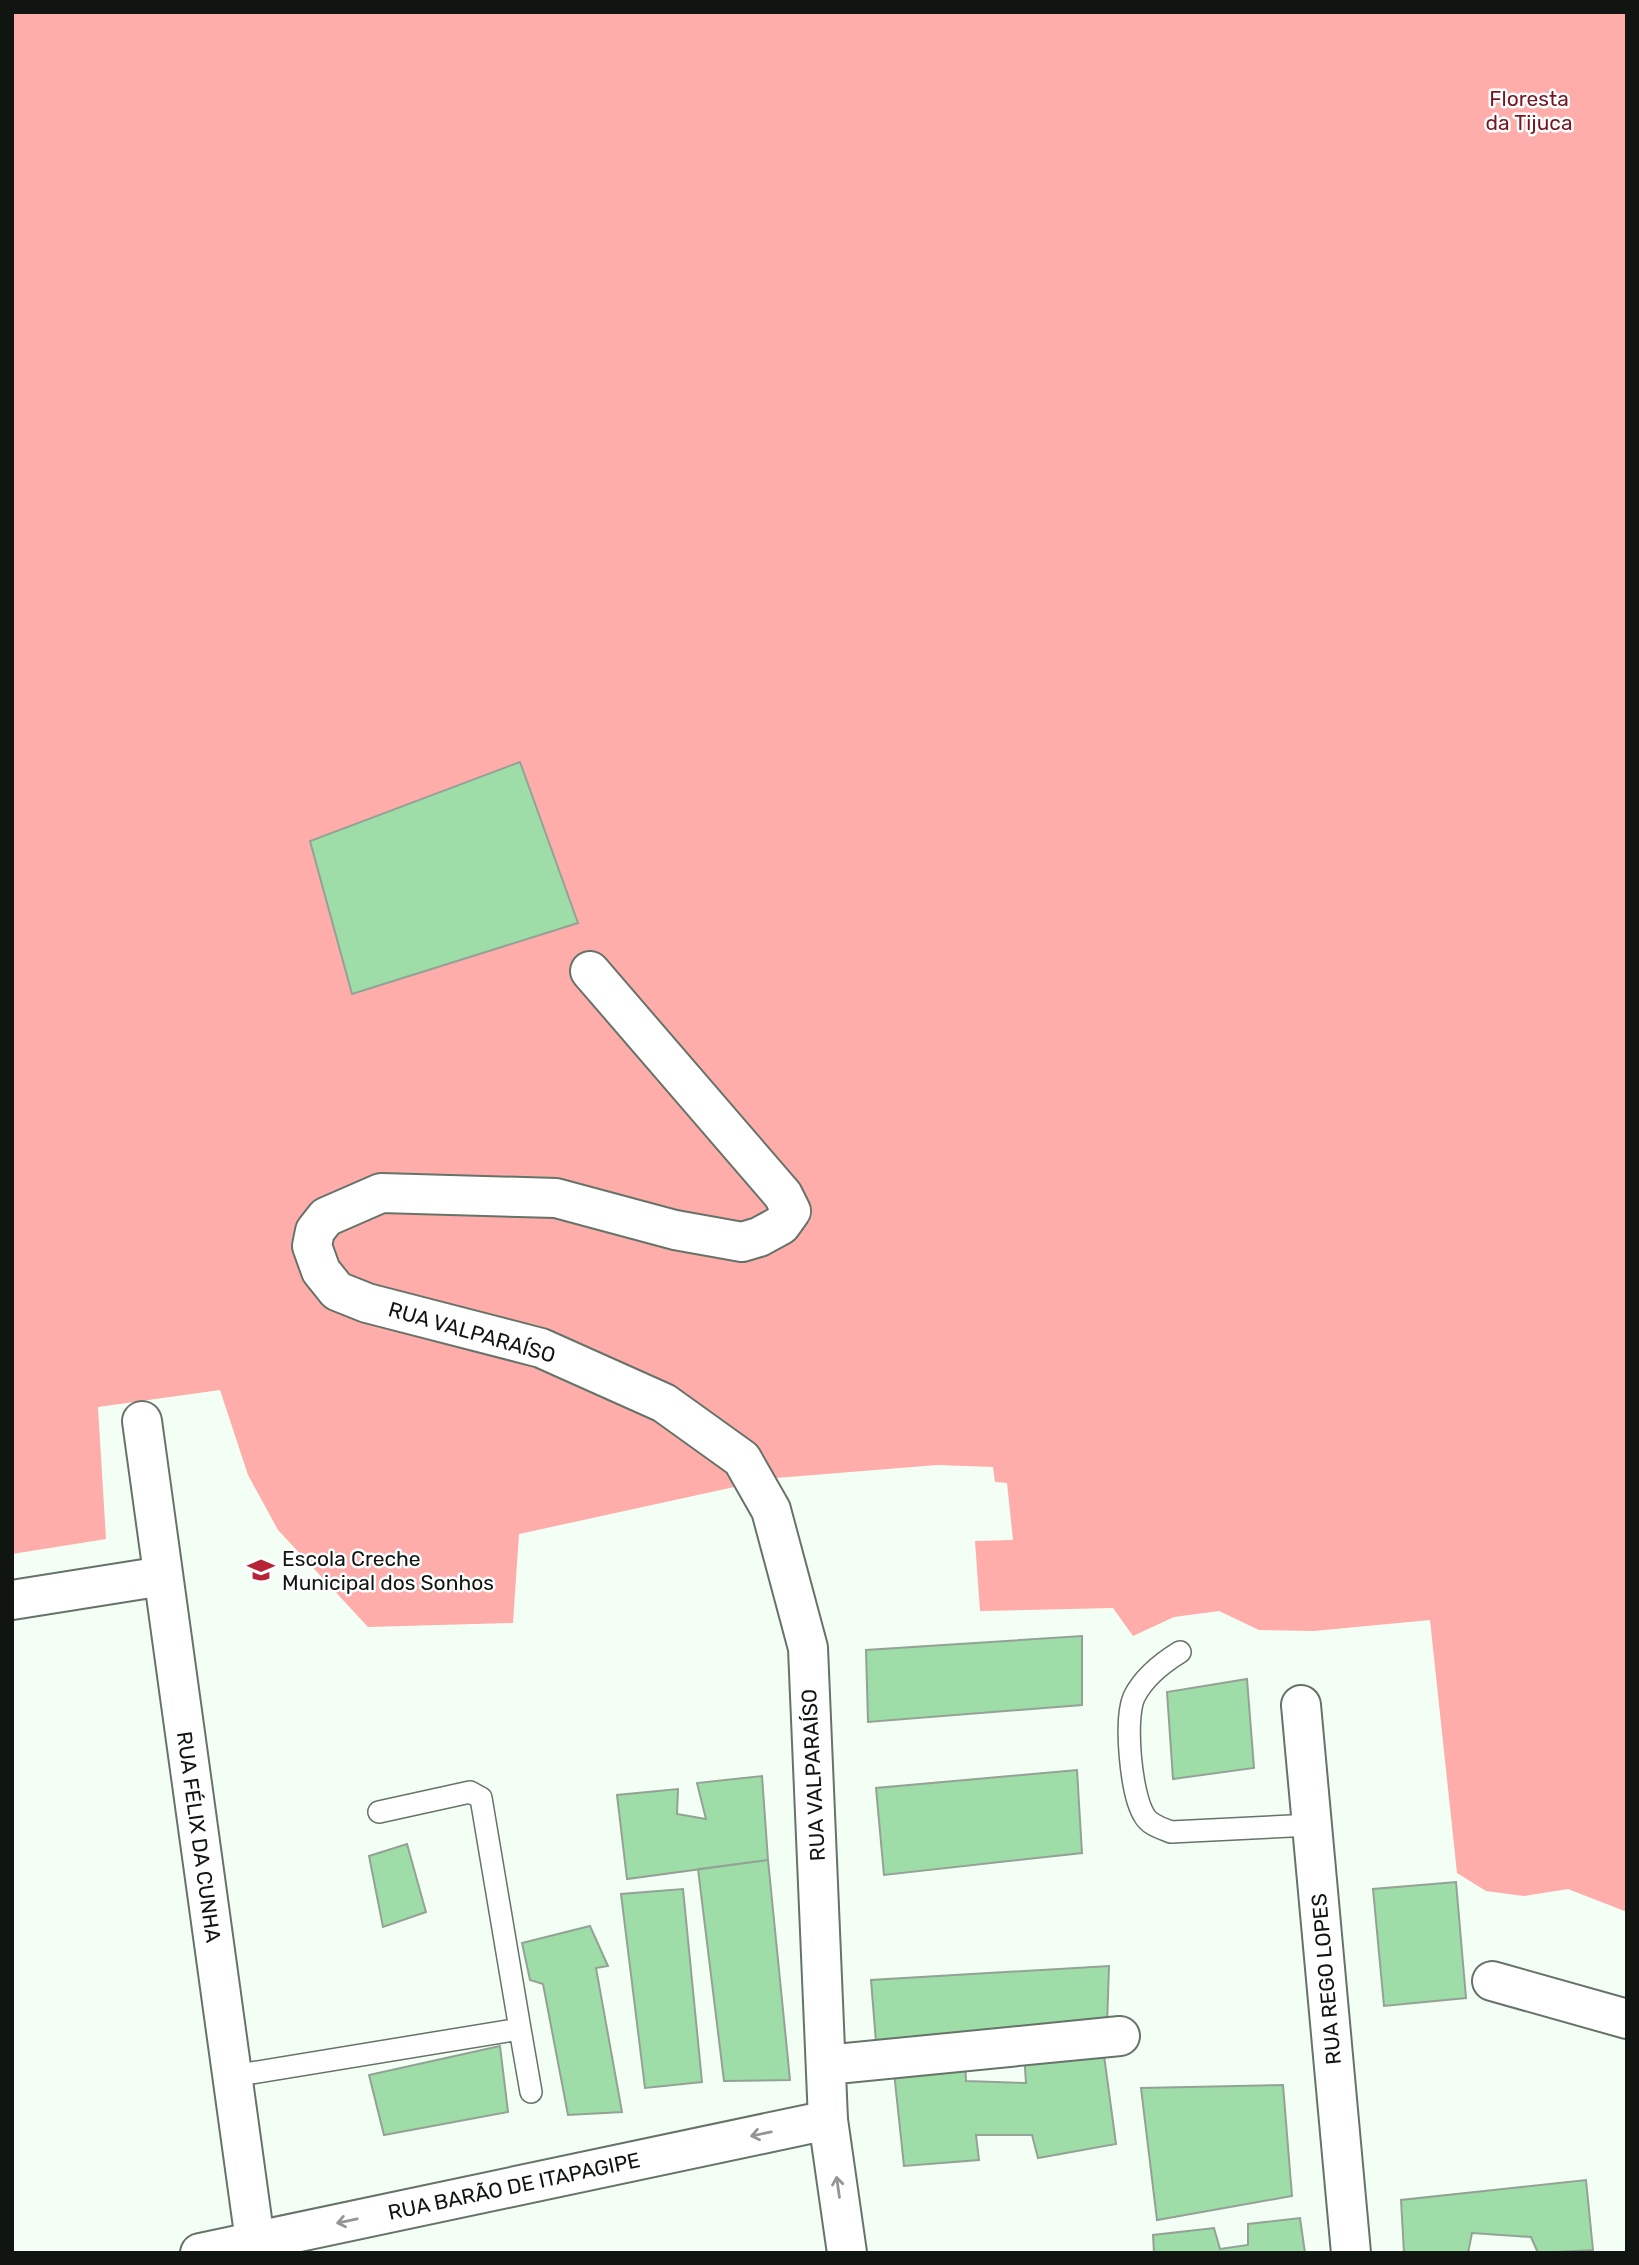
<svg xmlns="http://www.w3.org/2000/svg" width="1639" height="2265" font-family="Rubik,sans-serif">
  <rect width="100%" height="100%" fill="#f3fff4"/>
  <path fill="#feadab" d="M12,12H1627V1912L1568,1889L1524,1896L1486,1891L1457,1873L1430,1620L1314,1631L1259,1630L1219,1611L1174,1617L1133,1636L1113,1608L980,1611L975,1541L1013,1540L1007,1483L995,1482L993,1467L937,1465L776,1478L519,1534L513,1623L368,1627L278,1530L248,1475L220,1390L98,1407L106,1539L12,1554Z"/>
  <path fill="#9edca8" stroke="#94a296" stroke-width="2" d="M520,762L578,923L352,994L310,841Z
    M1082,1636V1705L868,1722L866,1650Z
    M1247,1679L1254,1768L1173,1779L1167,1692Z
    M1077,1770L1082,1853L884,1875L876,1788Z
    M762,1776L768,1860L627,1879L617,1795L678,1789L677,1814L706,1819L697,1783Z
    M407,1844L426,1912L383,1927L369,1856Z
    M768,1860L790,2080L724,2081L698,1869Z
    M1456,1882L1466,1998L1384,2006L1373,1889Z
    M683,1889L702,2082L645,2088L621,1894Z
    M590,1926L608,1966L596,1968L622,2112L568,2115L543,1984L530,1980L522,1943Z
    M1109,1966L1107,2026L876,2042L871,1980Z
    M500,2046L508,2112L384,2135L369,2075Z
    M1103,2048L1116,2144L1038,2158L1032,2135H976L979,2160L904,2166L893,2063L965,2060L966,2081L1026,2083L1024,2053Z
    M1283,2085L1292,2196L1157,2220L1141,2088Z
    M1586,2180L1593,2250L1538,2253L1531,2237L1472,2233L1468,2253H1404L1401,2200Z
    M1300,2218L1305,2253H1154L1153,2235L1214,2228L1220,2249L1248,2245V2224Z"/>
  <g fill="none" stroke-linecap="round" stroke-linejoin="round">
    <g stroke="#667368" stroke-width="24">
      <path id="lane" d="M1180,1652C1162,1663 1144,1677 1134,1697C1124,1720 1131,1794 1144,1815C1149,1825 1161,1828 1171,1832L1312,1825
        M379,1812L470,1792L481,1798L520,2029
        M233,2076L520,2029L531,2092"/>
    </g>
    <g stroke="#667368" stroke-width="42">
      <path id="street" d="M590,971L783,1195L791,1211L781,1225L759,1237L742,1242L675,1230L556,1198L381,1193L326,1217L315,1231L312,1246L321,1271L337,1291L367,1303L541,1348L664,1403L742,1459L771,1510L808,1648L828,2120
        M142,1421L255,2241
        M12,1600L163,1576
        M1301,1705L1351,2253
        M1492,1981L1627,2019
        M826,2065L1120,2036"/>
    </g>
    <g stroke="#667368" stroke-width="42">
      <path id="secondary" d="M200,2253L828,2120L847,2253"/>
    </g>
    <use href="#lane" stroke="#fff" stroke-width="21"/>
    <use href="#street" stroke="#fff" stroke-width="38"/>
    <use href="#secondary" stroke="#fff" stroke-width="38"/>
  </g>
  <defs><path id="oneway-shaft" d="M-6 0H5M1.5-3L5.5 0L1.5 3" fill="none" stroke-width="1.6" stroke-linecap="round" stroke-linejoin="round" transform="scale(1.75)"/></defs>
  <g stroke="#939694">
    <use href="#oneway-shaft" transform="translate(761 2134) rotate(168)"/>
    <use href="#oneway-shaft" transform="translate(838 2187) rotate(-98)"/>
    <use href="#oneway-shaft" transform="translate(347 2221) rotate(168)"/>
  </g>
  <defs>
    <g id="school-bare" transform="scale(2.1)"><path d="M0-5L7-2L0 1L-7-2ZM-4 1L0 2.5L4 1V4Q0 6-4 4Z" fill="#b62435" stroke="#fff" stroke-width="2.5" paint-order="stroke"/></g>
  </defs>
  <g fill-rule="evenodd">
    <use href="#school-bare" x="261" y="1570"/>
  </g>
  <g text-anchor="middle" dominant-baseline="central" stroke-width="5" stroke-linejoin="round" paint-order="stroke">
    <g font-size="21" fill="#751821" stroke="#fff">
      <text x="1529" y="98">Floresta<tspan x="1529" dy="24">da Tijuca</tspan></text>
    </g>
    <g font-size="21" fill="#101511" stroke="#fff">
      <text transform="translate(472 1332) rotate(16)">RUA VALPARAÍSO</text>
      <text transform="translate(813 1775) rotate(-93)">RUA VALPARAÍSO</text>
      <text transform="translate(199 1837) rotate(82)">RUA FÉLIX DA CUNHA</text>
      <text transform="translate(1326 1979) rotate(-95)">RUA REGO LOPES</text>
      <text transform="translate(514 2186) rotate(-12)">RUA BARÃO DE ITAPAGIPE</text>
    </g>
    <g font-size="21" fill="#101511" stroke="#fff" text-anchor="start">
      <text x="282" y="1558">Escola Creche<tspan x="282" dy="24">Municipal dos Sonhos</tspan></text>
    </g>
  </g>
  <rect width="1639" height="2265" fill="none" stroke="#101511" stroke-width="28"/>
</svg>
